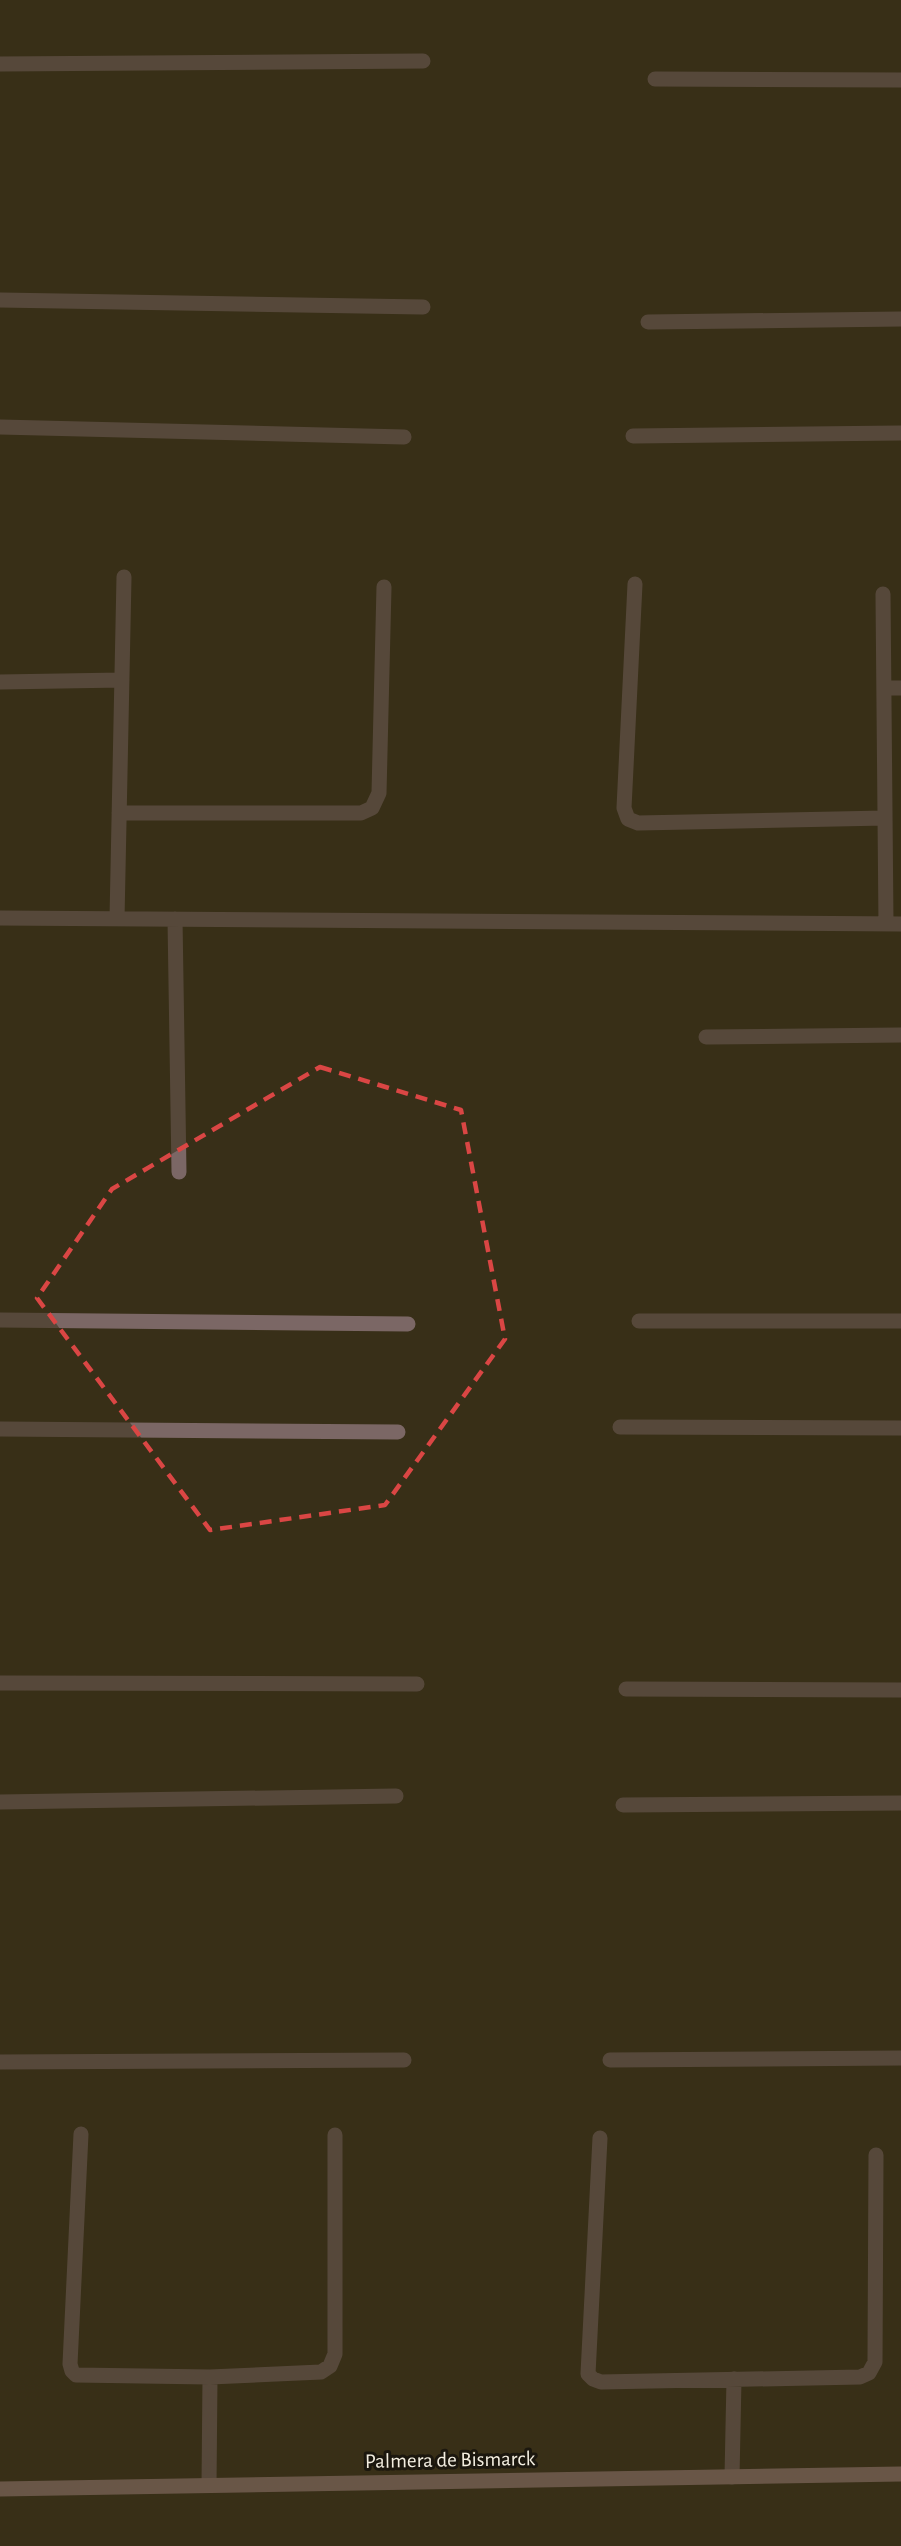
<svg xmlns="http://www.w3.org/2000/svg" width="901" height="2546" font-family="'Alegreya Sans',sans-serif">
  <rect width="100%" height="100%" fill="#382f18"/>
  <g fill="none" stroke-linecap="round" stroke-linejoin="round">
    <path stroke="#7b6765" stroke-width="15" d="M0,64L423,61
      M655,79L901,80
      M0,300L423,307
      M648,322L901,319
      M0,427L404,437
      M633,436L901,433
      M635,584L624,808L628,819L638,823L885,818
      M883,594L886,924
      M0,682L122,680
      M884,688H901
      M119,813H361L372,808L379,793L384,587
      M0,918L901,924
      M117,919L124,577
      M175,919L179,1172
      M706,1037L901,1035
      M0,1320L408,1324
      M639,1321H901
      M620,1427L901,1428
      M0,1429L398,1432
      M0,1683L417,1684
      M626,1689L901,1690
      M0,1802L396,1796
      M623,1805L901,1803
      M610,2060L901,2058
      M0,2062L404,2060
      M81,2134L70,2364L72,2371L76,2375L210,2377L321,2372L330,2366L335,2354V2135
      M600,2138L588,2374L593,2379L601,2382L860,2377L869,2373L875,2362L876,2155
      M732,2477L734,2379
      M209,2485L210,2377"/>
    <path stroke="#a58582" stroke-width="15" d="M0,2489L901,2474"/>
  </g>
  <path d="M0 0H901V2546H0ZM320,1067L461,1110L505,1339L385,1505L210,1530L37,1298L112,1189Z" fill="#382f18" fill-opacity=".55" fill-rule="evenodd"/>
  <path fill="none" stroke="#da4644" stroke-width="4.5" stroke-dasharray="12 8" stroke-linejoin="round" d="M320,1067L461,1110L505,1339L385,1505L210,1530L37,1298L112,1189Z"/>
  <g text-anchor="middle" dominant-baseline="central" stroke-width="6" stroke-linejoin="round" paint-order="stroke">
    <g font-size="21" fill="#f3eee0" stroke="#1b170e">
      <text transform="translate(450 2460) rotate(-1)">Palmera de Bismarck</text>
    </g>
  </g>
</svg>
